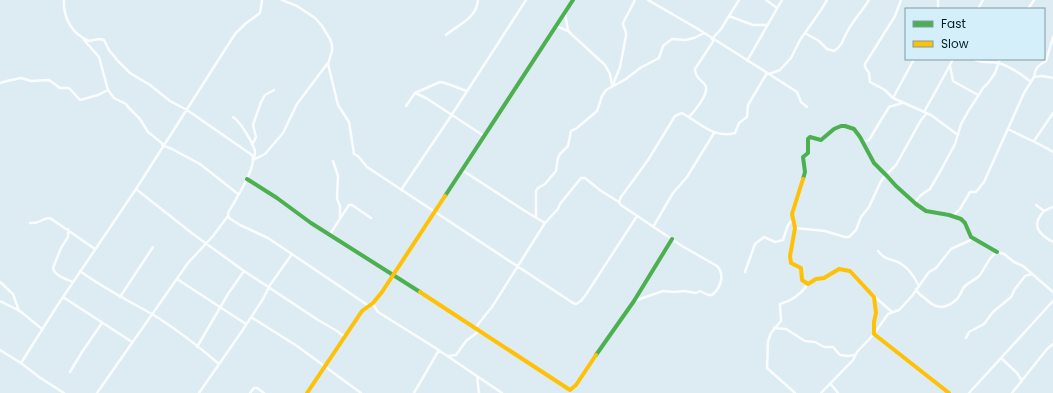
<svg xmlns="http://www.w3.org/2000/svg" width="1053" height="393" font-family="Poppins,sans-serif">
  <rect width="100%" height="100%" fill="#dcecf2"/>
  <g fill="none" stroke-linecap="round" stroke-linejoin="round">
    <path stroke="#fafcfd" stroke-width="2.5" d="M64,0C63,18 72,34 89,41L99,39L104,40L109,50L118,61L130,73L150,85L170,101L187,110L252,155C258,166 234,202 228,213L229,218L240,225L268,238L369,306
      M282,0L297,6L315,18L322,26L330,39L332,45V51L328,64L338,105L349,122L354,154L358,156L367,167L573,303L576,304L581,301L587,293L637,216
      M648,0L698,29L769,74L780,70L791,58L800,40L821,10L827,0
      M766,0L777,8
      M901,0L895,16L865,64V67L869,73L870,82L885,90L893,98L931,115L958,135
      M938,0V9
      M978,9L983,0
      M1028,9L1034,0
      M565,14L568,30
      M729,16L753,25H767
      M556,26L568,31L605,65L610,74L612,85
      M805,33L819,41L827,49L834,51C842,46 843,40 847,32C853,21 862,11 869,0
      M446,35C459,24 476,19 478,0
      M712,39L721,29L739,0
      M84,40L99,57L108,90L114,98L126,104L128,107L140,119L148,132L163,144
      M974,59C981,64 991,61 999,63C1011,67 1021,74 1030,81
      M747,61L782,0
      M950,66L953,81L978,95
      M769,74L797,92L801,102L807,107
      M1034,77C1036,66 1038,66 1046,61L1053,37
      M0,83L7,81L21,78L31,81L49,80L60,88H69L80,100L98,95L108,90
      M612,87L620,67L626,36C627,31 623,28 623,23L635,0
      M415,93L426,98L484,136
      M893,98L914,59
      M406,106L415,93L440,82C446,82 459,89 467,91
      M924,112C934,94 944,77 953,59
      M233,117C240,121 253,143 255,151C255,154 255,155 254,158
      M689,117C694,112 708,95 706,87C705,81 695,80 695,69L714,40
      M1008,129C1023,137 1039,143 1053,152
      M863,141H866L869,140L889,107L902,103
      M1034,141L1053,113
      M162,145L172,149L200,164L238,194
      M252,145L256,137L253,125L261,102L265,95L274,90
      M253,160L265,154L283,133L297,104L327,64
      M333,161L338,176L337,199L340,206V217
      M462,170L525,211L545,223L492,307L475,328
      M136,189L193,234L244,271L318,320L337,331L345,337
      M401,190L451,116L526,0
      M915,202L921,195L930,189L941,170L955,144L961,124L969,110L983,88L989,82L995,73L1000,59
      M1036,205L1044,211L1053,207
      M1044,211C1031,225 1038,234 1053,242
      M954,215L960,209L970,192H976L984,182L1024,93L1034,77L1042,76L1053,78
      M536,217V191L538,188L545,184L556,171L558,158L560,154L568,146L571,131L577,128L597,111L602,96L606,90L626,79L640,68L659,58L663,46L672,39L685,40L694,38L704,33
      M30,223C41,224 41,218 50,218L95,249
      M545,223L558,209L560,204L581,178H585L601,191L619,202
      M653,227L673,193L687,177L714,133
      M795,228L825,231L845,237H849L856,230L861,217L869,207L880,183L884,177L896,165L921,120L927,113
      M68,229V237L61,248L53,268C55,276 66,279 73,282
      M330,234L349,205H352L371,218
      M878,251C886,261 890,258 900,263C909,268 915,278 919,286
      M80,271C103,288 127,300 152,314C175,328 198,346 219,364
      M745,272L755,244L764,237L775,242L783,240L788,225L793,219
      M177,279L246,324
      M0,282L13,294L19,311
      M916,289C918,295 923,296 927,300C936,309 946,309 956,300C960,297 961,291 964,287C969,282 975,280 979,276C986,268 988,257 997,252L1004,254L1014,262L1023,266L1053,292
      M63,297L132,342
      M120,297L153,247
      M875,297L892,312
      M0,301L20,311L42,329
      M634,301L663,291L674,292L684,291L696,293L700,291L708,295H712C721,288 725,274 717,266L682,246L621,205L619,202L621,197L648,160L675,116L682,113C700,123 714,139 735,133L739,123L747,117L748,105L767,73
      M373,304L378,312L434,347L502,393
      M251,317L297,346L361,393
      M774,328L786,329L805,341L815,342L824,347H833L840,355L848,356L855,355
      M966,338L969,332L984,324L993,312L1011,297L1015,289L1025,276L1032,274
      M197,347L228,294L244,271
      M0,350L21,363L39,377L64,393
      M448,356L456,355L466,341L479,331
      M1001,358L1017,373L1022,381
      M21,363L57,306L136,189L235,34L245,24L260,13L262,0
      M70,372L82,352L102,323
      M477,376L479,393
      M830,383L838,393
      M97,393L188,263L213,236L228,216
      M199,393L242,331L263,299L270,285L292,254
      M250,393L254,388H257L264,393
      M414,393L439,350
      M795,393L767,368L768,341L771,333L781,321L780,304C792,301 801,294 808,284
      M821,393L853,360L857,352L874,334L888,314L899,310L912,296L929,272L936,268L951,249L973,239
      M969,393L1053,301
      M1012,393L1047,349L1053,344"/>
    <path stroke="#4caf50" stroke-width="4" d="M247,179L277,198L311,223L420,292
      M803,179L805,172L803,157L808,153V139L810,137L821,140L834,129L841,126H845L854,129L860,137L874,163L887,176L896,186L916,204L926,211L949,215L961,219L965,223L971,237L997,252
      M445,196L573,0
      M596,355L634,301L672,239"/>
    <path stroke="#ffc107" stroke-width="4" d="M803,179L792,214L795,228L790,256L791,263L801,268L802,280L808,284L816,279L824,278L839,269L850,271L874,297L876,313L874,322V334L949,393
      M420,292L570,390L576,385L596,355
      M307,393L362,311L373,303L382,292L445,196"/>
  </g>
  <rect x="905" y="8" width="140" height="52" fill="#d4effa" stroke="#7f9ba5"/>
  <rect x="913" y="21" width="20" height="6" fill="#4caf50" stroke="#7f9ba5"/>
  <text x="941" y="28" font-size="12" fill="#001c26">Fast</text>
  <rect x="913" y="41" width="20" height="6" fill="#ffc107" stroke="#7f9ba5"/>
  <text x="941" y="48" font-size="12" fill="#001c26">Slow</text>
</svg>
